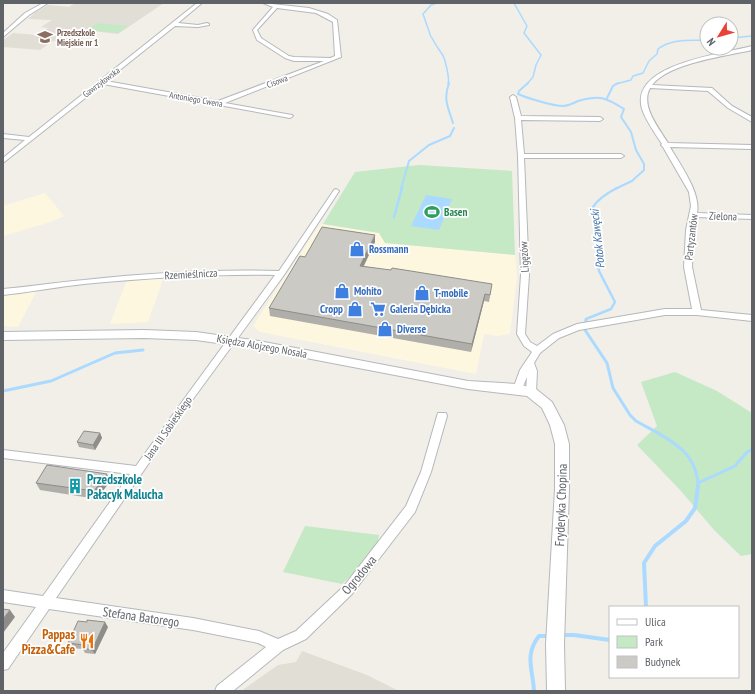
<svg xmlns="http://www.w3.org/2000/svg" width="755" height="694" font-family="'PT Sans Narrow',sans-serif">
  <rect width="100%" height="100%" fill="#f1efe8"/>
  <path fill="#fef7e0" d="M45,193L64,216L47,223L3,236V206Z
    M320,224L379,233L385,243L515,255L517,277L510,334L497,336L484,334L476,374L260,332L253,326Z
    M164,277L148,322L110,324L127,280Z
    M37,290L18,327L3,326V292Z"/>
  <path fill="#e1ded6" d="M75,3H164L118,34L93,31L75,43L53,41L40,50L3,47V40L13,33L38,35L48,28L41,27L52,20L28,19L36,12L48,5L69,7Z
    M302,651L367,675L399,691H241L278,665L296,662Z"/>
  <path fill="#c5e8c5" d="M97,23L128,26L118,33L87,30Z
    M419,165L512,171L515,255L385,243L379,233L323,224L355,172Z
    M675,372L717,391L752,413V554L741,556L714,530L681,491L637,445L657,426L641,382Z
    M305,526L379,535C378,552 354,573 342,584L283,572Z"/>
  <path fill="#aadaff" d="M426,195L452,199L439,230L411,226Z"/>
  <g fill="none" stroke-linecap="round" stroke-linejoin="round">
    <path stroke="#aadaff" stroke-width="1.5" d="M514,3L527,26L524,33L541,55L536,65L533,77L527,84
      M431,37L423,14L431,5L437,3
      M432,38C435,44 438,48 442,54C445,58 450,79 448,84
      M731,38L752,36
      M616,84L631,80L633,76L643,73L649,61L657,54L658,49C672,38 690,41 707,40"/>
    <path stroke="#aadaff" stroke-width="2" d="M449,83C443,100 448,107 453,123
      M528,83L519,91L518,94C527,98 553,106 563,106C568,106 574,103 578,101C600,95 605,97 624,109L621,117L631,132L636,150L644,164V170L632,181L615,189
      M607,98L613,86L618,83
      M401,189L409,161L429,145L450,136L454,128"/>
    <path stroke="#aadaff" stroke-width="2.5" d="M394,217L402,188
      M586,321V319L611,309L615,302L599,271L593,207C599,198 607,193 617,188"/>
    <path stroke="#aadaff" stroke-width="3" d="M586,320L585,330L607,363L613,388L630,415L636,421C664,437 698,449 698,487
      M3,391L51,381L115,353L143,350
      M698,483L735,466L747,452L752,450"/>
    <path stroke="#aadaff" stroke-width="4" d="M646,607L644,563L655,546L686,521L695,508L698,486
      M560,635H574L610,640
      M534,691C533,670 524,655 539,636H551"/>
    <g stroke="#b5b8bc" stroke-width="2">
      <path id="minor" d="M43,3H48L29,15L3,37V33L25,13Z
        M197,3H202L178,23L198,25L207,23L209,24V25L198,27L175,26L106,81L218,101L324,61H294L285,58L257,40L253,30L273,7L263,3L309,8L328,14L337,20L341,57L225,103L292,115L293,116L290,118L103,84L3,163V158L25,140L3,138V134L29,137ZM277,8L316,13L333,22L335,56L330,58L294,57L289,56L261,38L257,30Z
        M752,46V50C726,56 669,63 652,85L712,88L732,106L752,117V122L728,108L708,91L650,88C640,106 659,128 668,143L752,145V149L670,147C680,165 701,192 697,213L752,215V219L696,217L694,230L692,267L701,310L752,315V321L697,315H665L579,330L559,338L540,353L534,363L537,371L536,392L534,394H528L526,392L527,377L521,391H515L513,389L520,370L532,352L524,346L517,334L521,275L518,156L515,118L510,97L513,95L516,97L521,116L600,117L603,119L600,121L521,120L524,154H621L624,156L621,158H524L529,275L525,334L530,342L537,346L553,334L577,324L665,309H692L684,267L686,230L691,206L689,192L663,147L661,145L662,144C656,135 645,119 642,109C629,64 722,54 752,46Z
        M336,189L339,191L284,275L193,399L56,598L193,618L259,631L278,639L296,631L344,586L406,506L421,472L437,416L438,413H446L447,416L431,472L415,512L352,594L306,639L283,650L233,691H215L217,686L266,647L258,643L193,630L49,609L8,669L3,670V653L36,607L3,602V590L43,596L130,474L3,458V450L136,466L187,395L275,275C212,274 148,278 84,284C57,287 30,292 3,295V289C30,287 57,282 84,280C149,273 214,269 279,271L334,190Z"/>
    </g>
    <g stroke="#b5b8bc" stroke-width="2">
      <path id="tertiary" d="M144,330L196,332L259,341L468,381L518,384L536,389L552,402L564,425L569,444V489L564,644L565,691H547L546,644L555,489V444L550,425L542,408L527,396L468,389L259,349L196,340L144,338L3,340V332Z"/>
    </g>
    <use href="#minor" fill="#fff" fill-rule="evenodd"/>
    <use href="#tertiary" fill="#fff" fill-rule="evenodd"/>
  </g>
  <path fill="#afaea9" d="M375,242L364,266L491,291L489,302L484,301L471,352L270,316L269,308Z
    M100,433L102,438L95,450L79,447L77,442Z
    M110,481L97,499L40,490L36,483Z
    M108,627L95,654L85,653L83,649L71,648L68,643Z"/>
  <path fill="#8f8d8a" d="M375,235V242L360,273V266Z
    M485,294L484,301L471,352L472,344Z
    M100,433L102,438L95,450L93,445Z
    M107,474L110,481L97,499L94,491Z
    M10,610L15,617L3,633V619Z
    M105,622L108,627L95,654L92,650Z"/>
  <path fill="#cccac5" stroke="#8f8d8a" d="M322,227L375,235L360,266L391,270L392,268L492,284L490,295L485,294L472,344L269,308L300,256L305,257Z
    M84,431L100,433L93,445L77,442Z
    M47,465L107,474L94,491L36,483Z
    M3,609L10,610L3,619Z
    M87,620L105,622L92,650L83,648L84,645L68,643L78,621L87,622Z"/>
  <defs>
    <g id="school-bare" transform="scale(1.2)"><path d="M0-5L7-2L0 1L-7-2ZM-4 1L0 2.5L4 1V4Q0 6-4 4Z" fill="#8d6e63" stroke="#fff" stroke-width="2.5" paint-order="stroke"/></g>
    <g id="stadium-bare" transform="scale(1.2)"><path d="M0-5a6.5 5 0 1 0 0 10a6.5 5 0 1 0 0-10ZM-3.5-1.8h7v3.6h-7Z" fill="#2e9e5b" stroke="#fff" stroke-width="2.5" paint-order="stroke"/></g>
    <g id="shop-bare" transform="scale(1.2)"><path d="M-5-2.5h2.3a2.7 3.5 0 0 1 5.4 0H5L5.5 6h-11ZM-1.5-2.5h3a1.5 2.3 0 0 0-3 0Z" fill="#3f7fe0" stroke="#fff" stroke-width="2.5" paint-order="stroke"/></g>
    <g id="supermarket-bare" transform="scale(1.2)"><path d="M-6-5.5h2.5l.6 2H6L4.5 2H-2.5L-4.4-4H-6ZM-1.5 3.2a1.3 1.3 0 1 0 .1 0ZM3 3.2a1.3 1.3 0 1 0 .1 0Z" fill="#3f7fe0" stroke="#fff" stroke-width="2.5" paint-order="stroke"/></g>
    <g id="building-bare" transform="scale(1.2)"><path d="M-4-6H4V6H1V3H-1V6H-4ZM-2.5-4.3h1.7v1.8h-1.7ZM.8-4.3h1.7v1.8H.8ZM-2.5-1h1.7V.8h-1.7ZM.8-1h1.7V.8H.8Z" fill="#0f9aa8" stroke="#fff" stroke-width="2.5" paint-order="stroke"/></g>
    <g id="restaurant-bare" transform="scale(1.2)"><path d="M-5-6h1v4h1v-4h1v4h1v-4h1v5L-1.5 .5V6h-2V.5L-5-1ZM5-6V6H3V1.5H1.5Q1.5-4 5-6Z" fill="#e8710a" stroke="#fff" stroke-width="2.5" paint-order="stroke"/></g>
  </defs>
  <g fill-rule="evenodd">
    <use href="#school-bare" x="45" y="37"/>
    <use href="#stadium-bare" x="432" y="212"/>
    <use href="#shop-bare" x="357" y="249"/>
    <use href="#shop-bare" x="342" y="291"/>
    <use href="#shop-bare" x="422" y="293"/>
    <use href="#shop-bare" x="355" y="309"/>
    <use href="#supermarket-bare" x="378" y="309"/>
    <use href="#shop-bare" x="385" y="329"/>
    <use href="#building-bare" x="75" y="486"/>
    <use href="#restaurant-bare" x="87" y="641"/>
  </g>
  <g text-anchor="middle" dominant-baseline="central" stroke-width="3.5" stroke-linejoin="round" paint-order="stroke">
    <g font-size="9" font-weight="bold" fill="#785e54" stroke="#fff" text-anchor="start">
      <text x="57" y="32">Przedszkole<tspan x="57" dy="10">Miejskie nr 1</tspan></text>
    </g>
    <g font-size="9" fill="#5f6368" stroke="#fff">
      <text transform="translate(277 81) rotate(-21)">Cisowa</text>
      <text transform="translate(101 82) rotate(-37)">Gawrzyłowska</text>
      <text transform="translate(196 99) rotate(10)">Antoniego Cwena</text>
    </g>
    <g font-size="11" font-weight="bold" fill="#27864d" stroke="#fff" text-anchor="start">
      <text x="444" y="212">Basen</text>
    </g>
    <g font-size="11" fill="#5f6368" stroke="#fff">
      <text transform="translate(723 216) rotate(2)">Zielona</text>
      <text transform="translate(691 237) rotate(-83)">Partyzantów</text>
      <text transform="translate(524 257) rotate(-93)">Ligęzów</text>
      <text transform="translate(191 274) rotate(-3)">Rzemieślnicza</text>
      <text transform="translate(262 346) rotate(10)">Księdza Alojzego Nosala</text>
      <text transform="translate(168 428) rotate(-55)">Jana III Sobieskiego</text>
    </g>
    <g font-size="11" font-weight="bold" fill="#366cbe" stroke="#fff" text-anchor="start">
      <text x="369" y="249">Rossmann</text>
      <text x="354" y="291">Mohito</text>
      <text x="434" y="293">T-mobile</text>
      <text x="343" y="309" text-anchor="end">Cropp</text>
      <text x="390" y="309">Galeria Dębicka</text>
      <text x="397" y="329">Diverse</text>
    </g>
    <g font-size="12" font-style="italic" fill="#4174aa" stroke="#fff">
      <text transform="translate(597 239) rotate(-96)">Potok Kawęcki</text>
    </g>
    <g font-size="13" font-weight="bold" fill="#0d838f" stroke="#fff" text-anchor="start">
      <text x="87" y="479">Przedszkole<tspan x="87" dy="15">Pałacyk Malucha</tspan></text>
    </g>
    <g font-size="13" fill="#5f6368" stroke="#fff">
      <text transform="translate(561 505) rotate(-88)">Fryderyka Chopina</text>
      <text transform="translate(359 575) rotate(-50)">Ogrodowa</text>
      <text transform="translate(141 617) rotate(8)">Stefana Batorego</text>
    </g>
    <g font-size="13" font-weight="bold" fill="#c56008" stroke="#fff" text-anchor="end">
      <text x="75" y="634">Pappas<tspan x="75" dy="15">Pizza&amp;Cafe</tspan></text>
    </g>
  </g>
  <rect width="755" height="694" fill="none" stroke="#5f6368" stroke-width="8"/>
  <rect x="609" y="606" width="130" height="72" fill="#ffffff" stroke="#bfc1c3"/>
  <rect x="617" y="619" width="20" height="6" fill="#ffffff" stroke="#bfc1c3"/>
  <text x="645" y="626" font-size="12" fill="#5f6368">Ulica</text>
  <rect x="617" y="636" width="20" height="12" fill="#c5e8c5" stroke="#bfc1c3"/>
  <text x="645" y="646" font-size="12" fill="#5f6368">Park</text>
  <rect x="617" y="656" width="20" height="12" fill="#cccac5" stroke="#bfc1c3"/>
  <text x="645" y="666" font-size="12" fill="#5f6368">Budynek</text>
  <g transform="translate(719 36) rotate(233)"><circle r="19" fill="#ffffff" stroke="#bfc1c3"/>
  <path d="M0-3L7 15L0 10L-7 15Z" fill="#ea4335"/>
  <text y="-6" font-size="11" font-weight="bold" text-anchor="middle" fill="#5f6368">N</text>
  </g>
</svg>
